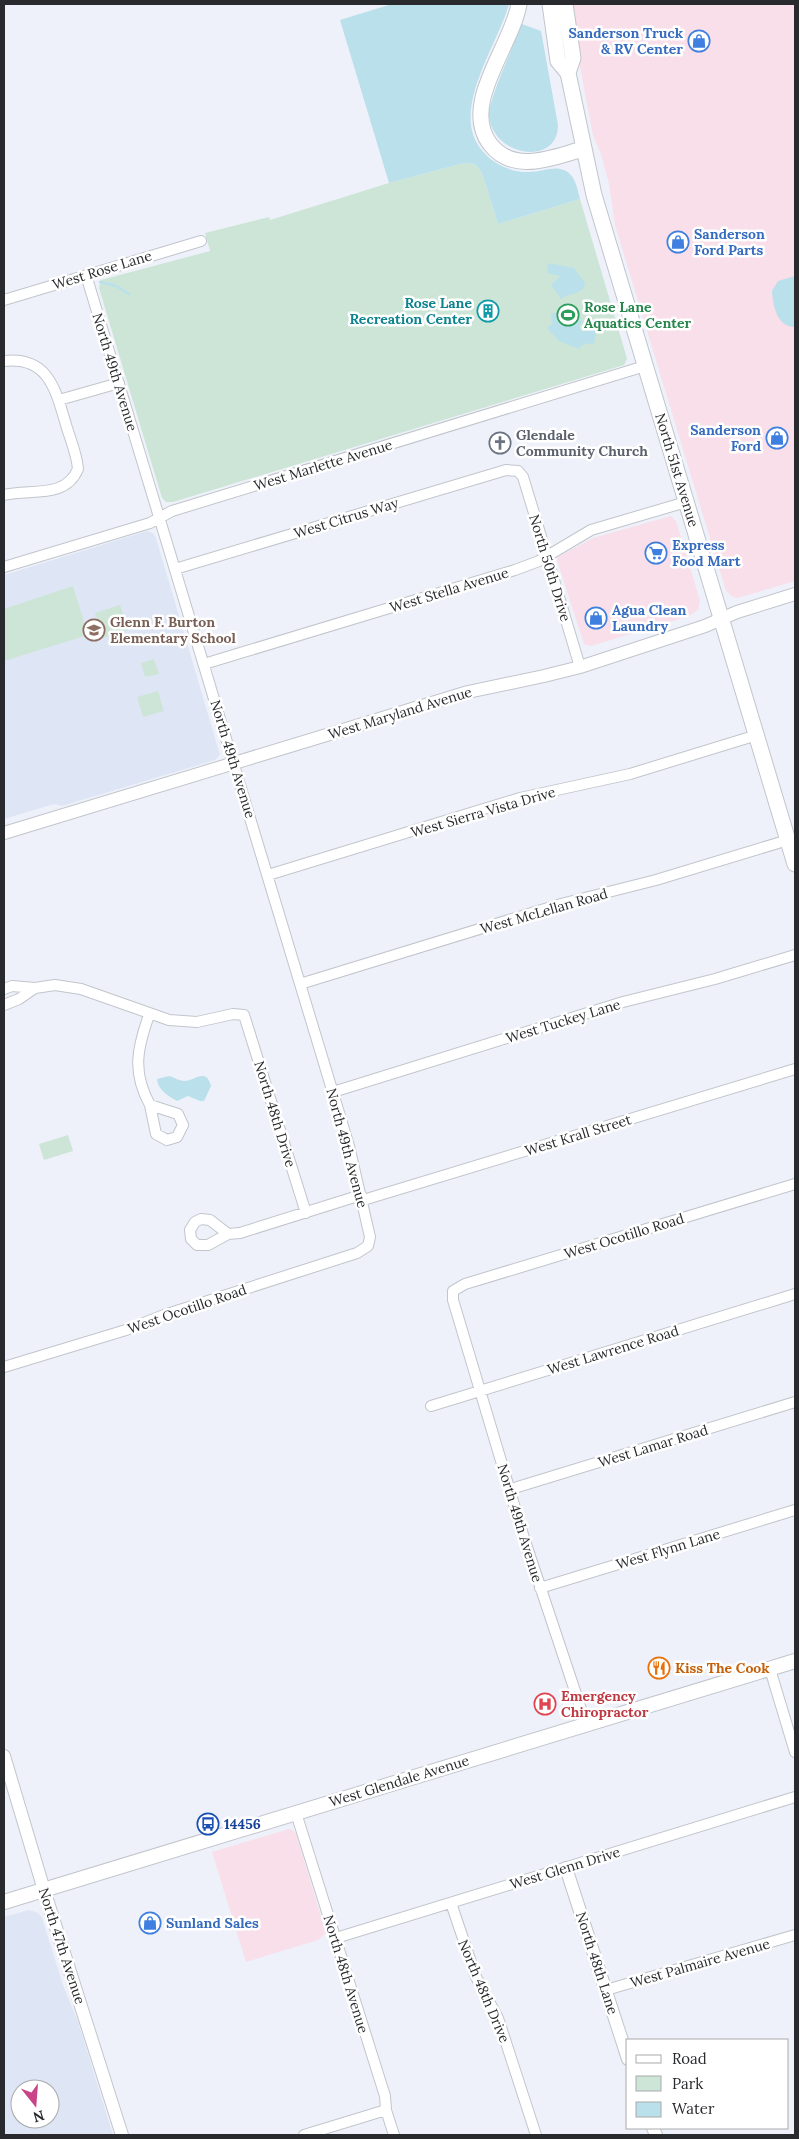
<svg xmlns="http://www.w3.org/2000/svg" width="799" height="2139" font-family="Lora,serif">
  <rect width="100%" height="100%" fill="#eef1f9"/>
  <path fill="#f8dfe9" d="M571,4H795V581L738,598L733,597L726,591L615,225L609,184L601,154L593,135L578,56Z
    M671,516L676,521L700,601L698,610L689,616L591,646L584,644L557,560L558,557L593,538Z
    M289,1829L292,1830L296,1834L326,1933L318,1940L246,1962L212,1852Z"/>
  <path fill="#dee5f4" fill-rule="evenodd" d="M147,531L153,533L156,538L220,755L215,760L62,806L54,804L4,819V575Z
    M29,1910L38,1913L42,1918L63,1985L78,2022L113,2135H4V1917ZM20,2089H50V2119H20Z"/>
  <path fill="#cde5d7" d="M464,163L475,164L482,173L498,224L580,199L626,355L627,359L624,365L173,502H166L162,498L99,288L101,280L210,251L205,233L269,217L270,220L389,183Z
    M73,586L88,635L4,661V609Z
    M120,605L128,630L103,638L95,613Z
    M154,659L159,674L145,677L141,663Z
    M158,691L164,711L143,717L137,697Z
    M68,1135L73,1151L44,1160L39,1144Z"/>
  <path fill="#bae0eb" d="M392,4H509C498,44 453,106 478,145C489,162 509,173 530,172C544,172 558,163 570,174C576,180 578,191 580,199L498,224L482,173L475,164L464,163L389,183L340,20Z
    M522,24L541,31L558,125C558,167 492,157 489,115C489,98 515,43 522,24Z
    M548,263L574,268L585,283L584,288C577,295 569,293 561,299L551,285L560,276L547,273Z
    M795,276V327C777,327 773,306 772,291L778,281Z
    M561,311L571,317L574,315L580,316L582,322L579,327L582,331H589V328L597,329L594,344C588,343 583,343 579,349L559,341L547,328L552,324L551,314Z
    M169,1076C174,1077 179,1081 184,1081C195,1081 206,1067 211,1086L204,1101H200L188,1096L177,1101C168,1096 158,1090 157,1079Z"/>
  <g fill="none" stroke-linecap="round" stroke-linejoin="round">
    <path stroke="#bae0eb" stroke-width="2.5" d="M100,282L116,286L129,294"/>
    <g stroke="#c1c5cc" stroke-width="12">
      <path id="minor" d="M4,300L201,241
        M4,361C50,356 56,392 67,428C71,441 77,455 78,469C65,500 29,488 4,495
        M59,400L119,383
        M4,567L150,523L172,511L645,366
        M175,569L506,470L518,471L523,477L534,513L580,667
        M204,664L515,570L539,561L591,530L686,502
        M268,875L520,798L630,774L757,735
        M300,984L561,904L656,880L788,840
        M4,989L12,986L35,988L55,985L81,989L169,1020L197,1022L233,1014L244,1015L306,1213
        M4,1005L19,999L35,988
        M149,1015C137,1049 132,1072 150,1105
        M333,1092L623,1002L715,979L795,955
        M150,1105L178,1114L183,1125L177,1137L167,1140L156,1134Z
        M360,1201L795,1069
        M201,1219L210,1220L228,1234L208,1245H197L191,1239L190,1230L195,1222Z
        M228,1234L240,1233L361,1195
        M4,1367L126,1330L164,1315L357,1253L368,1246L370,1237L349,1146L86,275
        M431,1406L795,1294
        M511,1489L795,1402
        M540,1588L795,1510
        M770,1669L795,1752
        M586,1724L524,1538L453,1300V1291L465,1284L795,1184
        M296,1813L385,2096L386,2110L394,2135
        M451,1903L476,1977L498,2018L536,2135
        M336,1938L795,1797
        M606,1990L795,1935
        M304,2135L386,2110"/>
    </g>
    <g stroke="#c1c5cc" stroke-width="14">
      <path id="tertiary" d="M4,833L468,692L544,676L580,667L705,626L737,612L795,594
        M4,1756L44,1890L122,2135
        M566,1868L628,2059
        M653,2128L656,2135"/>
    </g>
    <g stroke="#c1c5cc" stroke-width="16">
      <path id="secondary" d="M4,1902L795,1661"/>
    </g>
    <g stroke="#c1c5cc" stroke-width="17">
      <path id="primary" d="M519,4C512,46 460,104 490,144C514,175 553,157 583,149
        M550,4L558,61L568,73
        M565,4L573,58L568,73L594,195L795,864"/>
    </g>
    <use href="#minor" stroke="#fff" stroke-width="10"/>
    <use href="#tertiary" stroke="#fff" stroke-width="12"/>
    <use href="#secondary" stroke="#fff" stroke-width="14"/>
    <use href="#primary" stroke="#fff" stroke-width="15"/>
  </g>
  <defs>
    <g id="shop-ring" transform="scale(1.125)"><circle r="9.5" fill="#fff" stroke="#3f7fe0" stroke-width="1.5"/><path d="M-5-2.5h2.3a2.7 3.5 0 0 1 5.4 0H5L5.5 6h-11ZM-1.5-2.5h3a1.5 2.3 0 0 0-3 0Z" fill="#3f7fe0"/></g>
    <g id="building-ring" transform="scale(1.125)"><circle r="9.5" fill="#fff" stroke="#0f9aa8" stroke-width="1.5"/><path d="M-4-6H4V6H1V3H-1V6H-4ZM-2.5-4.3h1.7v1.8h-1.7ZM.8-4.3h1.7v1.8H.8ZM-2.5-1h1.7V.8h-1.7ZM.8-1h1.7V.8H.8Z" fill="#0f9aa8"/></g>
    <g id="stadium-ring" transform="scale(1.125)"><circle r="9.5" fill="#fff" stroke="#2e9e5b" stroke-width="1.5"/><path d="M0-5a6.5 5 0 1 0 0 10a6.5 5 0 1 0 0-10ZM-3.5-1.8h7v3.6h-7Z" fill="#2e9e5b"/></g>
    <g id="church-ring" transform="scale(1.125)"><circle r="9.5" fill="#fff" stroke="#6b7280" stroke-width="1.5"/><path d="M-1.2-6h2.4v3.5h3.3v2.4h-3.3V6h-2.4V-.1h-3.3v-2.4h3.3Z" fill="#6b7280"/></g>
    <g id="supermarket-ring" transform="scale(1.125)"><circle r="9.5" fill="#fff" stroke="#3f7fe0" stroke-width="1.5"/><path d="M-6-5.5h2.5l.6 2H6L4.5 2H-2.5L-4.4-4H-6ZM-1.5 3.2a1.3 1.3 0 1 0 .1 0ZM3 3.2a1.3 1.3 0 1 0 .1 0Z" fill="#3f7fe0"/></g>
    <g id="school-ring" transform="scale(1.125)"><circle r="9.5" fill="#fff" stroke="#8d6e63" stroke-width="1.5"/><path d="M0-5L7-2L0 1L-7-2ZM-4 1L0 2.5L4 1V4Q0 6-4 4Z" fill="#8d6e63"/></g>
    <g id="restaurant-ring" transform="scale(1.125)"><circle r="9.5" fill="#fff" stroke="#e8710a" stroke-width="1.5"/><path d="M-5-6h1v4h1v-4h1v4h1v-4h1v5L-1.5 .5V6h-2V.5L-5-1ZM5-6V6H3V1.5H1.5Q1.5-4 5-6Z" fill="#e8710a"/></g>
    <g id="hospital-ring" transform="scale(1.125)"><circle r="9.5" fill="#fff" stroke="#e0444e" stroke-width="1.5"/><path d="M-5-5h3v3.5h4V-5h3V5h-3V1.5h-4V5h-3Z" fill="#e0444e"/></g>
    <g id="bus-ring" transform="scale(1.125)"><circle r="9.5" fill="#fff" stroke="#1a4fb4" stroke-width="1.5"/><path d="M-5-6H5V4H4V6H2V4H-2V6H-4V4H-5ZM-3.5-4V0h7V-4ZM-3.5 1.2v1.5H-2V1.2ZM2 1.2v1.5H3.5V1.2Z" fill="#1a4fb4"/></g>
  </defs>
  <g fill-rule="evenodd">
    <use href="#shop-ring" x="699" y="41"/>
    <use href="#shop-ring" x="678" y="242"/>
    <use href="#building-ring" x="488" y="311"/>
    <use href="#stadium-ring" x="568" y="315"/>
    <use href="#shop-ring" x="777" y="438"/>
    <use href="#church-ring" x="500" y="443"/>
    <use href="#supermarket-ring" x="656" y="553"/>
    <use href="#shop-ring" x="596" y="618"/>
    <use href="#school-ring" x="94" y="630"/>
    <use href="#restaurant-ring" x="659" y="1668"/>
    <use href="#hospital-ring" x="545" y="1704"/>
    <use href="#bus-ring" x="208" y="1824"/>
    <use href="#shop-ring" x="150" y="1923"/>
  </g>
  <g text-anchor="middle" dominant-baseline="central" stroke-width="5" stroke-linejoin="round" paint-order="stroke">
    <g font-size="14" font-weight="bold" fill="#366cbe" stroke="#fff" text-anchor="start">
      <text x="683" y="33" text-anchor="end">Sanderson Truck<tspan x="683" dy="16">&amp; RV Center</tspan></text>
      <text x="694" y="234">Sanderson<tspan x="694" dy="16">Ford Parts</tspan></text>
      <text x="761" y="430" text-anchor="end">Sanderson<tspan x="761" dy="16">Ford</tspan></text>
      <text x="672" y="545">Express<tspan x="672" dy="16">Food Mart</tspan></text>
      <text x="612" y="610">Agua Clean<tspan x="612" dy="16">Laundry</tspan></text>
      <text x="166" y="1923">Sunland Sales</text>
    </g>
    <g font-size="14" fill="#292a2d" stroke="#fff">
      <text transform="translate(102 270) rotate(-17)">West Rose Lane</text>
      <text transform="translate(115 372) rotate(73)">North 49th Avenue</text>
      <text transform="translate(323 465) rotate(-17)">West Marlette Avenue</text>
      <text transform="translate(677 470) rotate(73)">North 51st Avenue</text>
      <text transform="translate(346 518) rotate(-17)">West Citrus Way</text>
      <text transform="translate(550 568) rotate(73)">North 50th Drive</text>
      <text transform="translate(449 590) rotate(-17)">West Stella Avenue</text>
      <text transform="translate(400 713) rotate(-17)">West Maryland Avenue</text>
      <text transform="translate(233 759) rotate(73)">North 49th Avenue</text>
      <text transform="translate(483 812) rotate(-16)">West Sierra Vista Drive</text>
      <text transform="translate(544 911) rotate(-16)">West McLellan Road</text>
      <text transform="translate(563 1021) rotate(-17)">West Tuckey Lane</text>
      <text transform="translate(275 1114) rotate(73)">North 48th Drive</text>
      <text transform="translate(578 1135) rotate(-17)">West Krall Street</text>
      <text transform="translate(347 1148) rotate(75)">North 49th Avenue</text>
      <text transform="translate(624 1236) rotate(-17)">West Ocotillo Road</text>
      <text transform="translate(187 1309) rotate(-19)">West Ocotillo Road</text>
      <text transform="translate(613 1350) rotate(-17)">West Lawrence Road</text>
      <text transform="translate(653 1446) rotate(-17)">West Lamar Road</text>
      <text transform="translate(520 1523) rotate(73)">North 49th Avenue</text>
      <text transform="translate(668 1549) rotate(-17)">West Flynn Lane</text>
      <text transform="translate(399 1781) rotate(-17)">West Glendale Avenue</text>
      <text transform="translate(565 1868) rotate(-17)">West Glenn Drive</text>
      <text transform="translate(62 1946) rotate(72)">North 47th Avenue</text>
      <text transform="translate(597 1963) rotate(72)">North 48th Lane</text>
      <text transform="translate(700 1963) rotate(-16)">West Palmaire Avenue</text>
      <text transform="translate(346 1974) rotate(73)">North 48th Avenue</text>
      <text transform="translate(484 1991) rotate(67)">North 48th Drive</text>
    </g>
    <g font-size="14" font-weight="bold" fill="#0d838f" stroke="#fff" text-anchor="end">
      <text x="472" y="303">Rose Lane<tspan x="472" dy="16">Recreation Center</tspan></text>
    </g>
    <g font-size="14" font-weight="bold" fill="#27864d" stroke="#fff" text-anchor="start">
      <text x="584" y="307">Rose Lane<tspan x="584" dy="16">Aquatics Center</tspan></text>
    </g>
    <g font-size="14" font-weight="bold" fill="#5b616d" stroke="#fff" text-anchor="start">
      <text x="516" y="435">Glendale<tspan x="516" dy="16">Community Church</tspan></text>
    </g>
    <g font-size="14" font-weight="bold" fill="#785e54" stroke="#fff" text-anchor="start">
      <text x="110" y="622">Glenn F. Burton<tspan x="110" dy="16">Elementary School</tspan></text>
    </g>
    <g font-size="14" font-weight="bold" fill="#c56008" stroke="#fff" text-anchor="start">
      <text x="675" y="1668">Kiss The Cook</text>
    </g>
    <g font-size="14" font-weight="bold" fill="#be3a42" stroke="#fff" text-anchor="start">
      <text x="561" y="1696">Emergency<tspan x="561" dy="16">Chiropractor</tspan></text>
    </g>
    <g font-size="14" font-weight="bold" fill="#164399" stroke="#fff" text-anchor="start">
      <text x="224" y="1824">14456</text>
    </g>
  </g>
  <rect width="799" height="2139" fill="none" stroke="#292a2d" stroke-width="10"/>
  <rect x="626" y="2039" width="162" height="90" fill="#ffffff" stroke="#a9aaab"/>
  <rect x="636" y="2055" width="25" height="8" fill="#ffffff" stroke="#a9aaab"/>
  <text x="672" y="2064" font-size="15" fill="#292a2d">Road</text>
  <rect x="636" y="2076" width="25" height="15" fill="#cde5d7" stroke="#a9aaab"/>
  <text x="672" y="2089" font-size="15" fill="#292a2d">Park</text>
  <rect x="636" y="2102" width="25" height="15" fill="#bae0eb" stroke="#a9aaab"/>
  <text x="672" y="2114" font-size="15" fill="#292a2d">Water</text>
  <g transform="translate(35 2104) rotate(163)"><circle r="24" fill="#ffffff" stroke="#a9aaab"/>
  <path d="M0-4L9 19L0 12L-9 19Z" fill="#c84387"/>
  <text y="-8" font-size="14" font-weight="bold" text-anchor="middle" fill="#292a2d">N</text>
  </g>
</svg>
